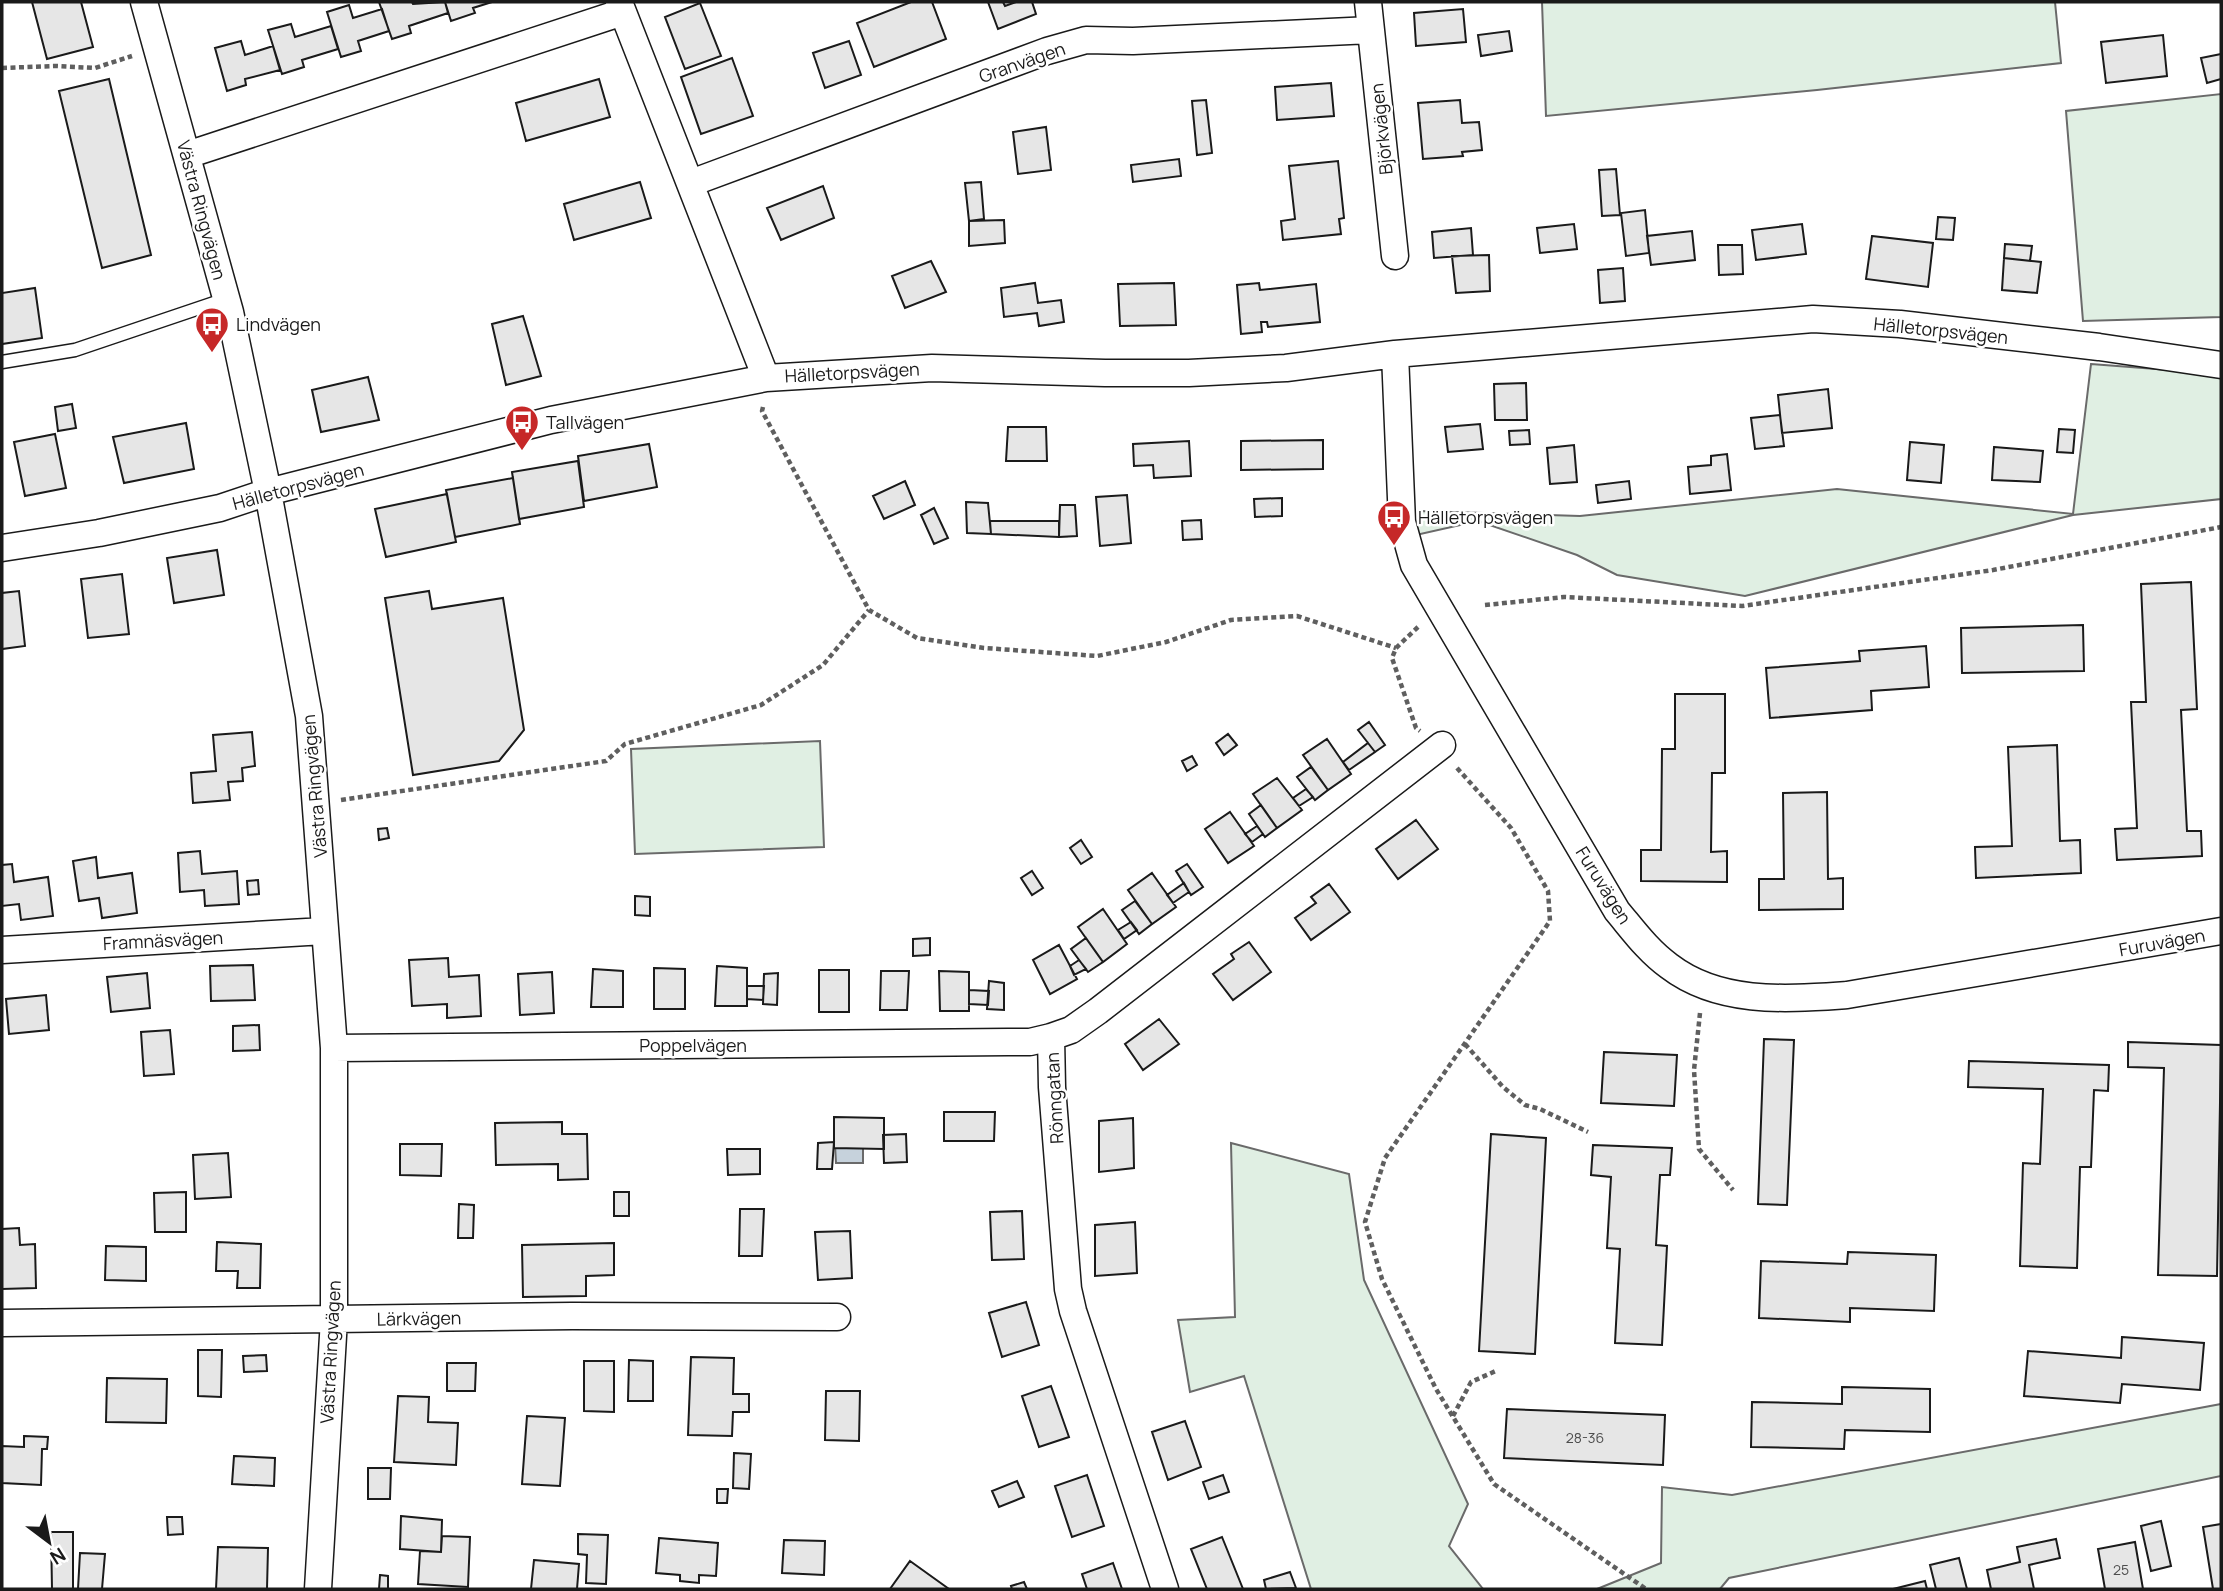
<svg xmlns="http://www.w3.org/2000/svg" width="2223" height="1591" font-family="Manrope,sans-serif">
  <rect width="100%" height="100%" fill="#fff"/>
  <path fill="#e0efe3" stroke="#6a6a6a" stroke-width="2" d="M1542,2H2055L2061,63L1817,90L1546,116Z
    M2221,94V317L2083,321L2066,111Z
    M2091,364L2221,374V499L2073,515L1745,596L1617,575L1577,555L1478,521L1416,535L1419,511L1580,516L1837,489L2073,514Z
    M820,741L824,847L635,854L631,749Z
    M1231,1143L1349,1174L1364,1280L1468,1504L1449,1546L1483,1589H1311L1244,1376L1190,1392L1178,1320L1235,1317Z
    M2221,1404V1476L1729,1578L1720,1589H1597L1661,1563L1662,1487L1732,1495Z"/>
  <path fill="#c6d2dc" stroke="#6a6a6a" stroke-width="2" d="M835,1145H863V1163H836Z"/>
  <path fill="#e6e6e6" stroke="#1a1a1a" stroke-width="2" d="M32,2H81L93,47L47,59Z
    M379,2H412L413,4L445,2L448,13L409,26L411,33L392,39Z
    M445,2H492L473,8L475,13L451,21Z
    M911,2H932L946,39L874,67L857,23Z
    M988,2H1003L1005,6L1016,2H1032L1036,14L998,29Z
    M700,3L721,56L685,69L665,17Z
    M349,5L353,18L382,9L389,31L358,41L361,51L341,57L327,12Z
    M1463,9L1466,42L1416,46L1414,13Z
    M291,24L295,37L331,26L338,49L302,60L304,67L282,74L268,30Z
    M1509,31L1512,51L1481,56L1478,35Z
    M2163,35L2167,76L2106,83L2101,42Z
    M241,41L245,55L273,46L280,70L245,79L246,85L227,91L215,48Z
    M849,41L861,75L825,88L813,53Z
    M2221,54V79L2207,83L2201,58Z
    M732,58L753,116L701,134L681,77Z
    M109,79L151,255L102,268L59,91Z
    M599,79L610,117L526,141L516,103Z
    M1331,83L1334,116L1277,120L1275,87Z
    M1206,100L1212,153L1197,155L1192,101Z
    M1460,100L1462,123L1479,122L1482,150L1462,152L1463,156L1423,159L1418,103Z
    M1046,127L1051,170L1018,174L1013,132Z
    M1179,159L1181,176L1133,182L1131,165Z
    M1338,161L1344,218L1339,219L1341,234L1283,240L1281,221L1295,219L1289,166Z
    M1616,169L1620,215L1602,216L1599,170Z
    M640,182L651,218L574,240L564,204Z
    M981,182L984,219L969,221L965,183Z
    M823,186L834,218L781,240L767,208Z
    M1645,210L1649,253L1626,256L1621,213Z
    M1938,217L1955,218L1953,240L1936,239Z
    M1004,220L1005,243L969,246V221Z
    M1574,224L1577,249L1540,253L1537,228Z
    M1802,224L1806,254L1756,260L1752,230Z
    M1471,228L1473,255L1434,258L1432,232Z
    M1692,231L1695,260L1651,265L1647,236Z
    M1872,236L1933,243L1928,287L1866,279Z
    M2005,244L2032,246L2030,261L2004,258Z
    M1718,245H1742L1743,274L1719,275Z
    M1489,255L1490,291L1456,293L1452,256Z
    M2004,258L2041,262L2037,293L2002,290Z
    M931,261L946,292L905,308L892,276Z
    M1623,268L1625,301L1600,303L1598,270Z
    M1035,283L1038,303L1061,300L1064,322L1039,326L1037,313L1004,317L1001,288Z
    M1174,283L1176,325L1120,326L1118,284Z
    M1259,283L1260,290L1316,284L1320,322L1268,327L1267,322H1261L1262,332L1241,334L1237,285Z
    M35,288L42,338L2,344V293Z
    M523,316L541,376L506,385L492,324Z
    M368,377L379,420L321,432L312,390Z
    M1526,383L1527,420H1495L1494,384Z
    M1828,389L1832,428L1782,433L1778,395Z
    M72,404L76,428L58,431L55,407Z
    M1780,415L1784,446L1755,449L1751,418Z
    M186,423L194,469L124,483L113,437Z
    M1480,424L1483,449L1448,452L1445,427Z
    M1008,427H1046L1047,461H1006Z
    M2059,429L2075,430L2073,453L2057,452Z
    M1529,430L1530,444L1510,445L1509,431Z
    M55,434L66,488L25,496L14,442Z
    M1323,440V469L1241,470V441Z
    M1189,441L1191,476L1154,478L1153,465L1134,466L1133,444Z
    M1910,442L1944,445L1941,483L1907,480Z
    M649,444L657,487L584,501L578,456Z
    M1574,445L1577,482L1550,484L1547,448Z
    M1994,447L2043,451L2040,482L1992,480Z
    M1727,454L1731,490L1690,494L1688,467L1711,465V456Z
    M578,461L584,507L519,519L512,472Z
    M513,478L520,524L455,537L446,490Z
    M905,481L915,505L884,519L873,496Z
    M1629,481L1631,499L1598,503L1596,485Z
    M447,494L456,542L386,557L375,509Z
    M1127,495L1131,543L1100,546L1096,497Z
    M1282,498V516L1255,517L1254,499Z
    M966,502L988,503L991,534L967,533Z
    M1060,505H1075L1077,536L1059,537Z
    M934,508L948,538L934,544L921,515Z
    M1201,520L1202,539L1183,540L1182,521Z
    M990,521H1059V537L991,534Z
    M217,550L224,595L174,603L167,558Z
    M122,574L129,634L88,638L81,579Z
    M2191,582L2197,709L2181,710L2187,831H2201L2202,856L2117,860L2115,829L2137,828L2131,702H2146L2141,584Z
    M19,591L25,646L2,649V593Z
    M429,591L432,609L503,598L524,730L499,761L413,775L385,598Z
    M2083,625L2084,671L1962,673L1961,628Z
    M1926,646L1929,687L1871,691L1872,710L1770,718L1766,668L1860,661L1859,651Z
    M1675,694H1725V773H1712L1711,852L1727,851V882L1641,881V850H1661L1662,749H1675Z
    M1369,722L1385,745L1375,752L1358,730Z
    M252,732L255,766L242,768L243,781L228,782L230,800L193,803L191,773L216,771L213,735Z
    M1228,734L1237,745L1224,755L1216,743Z
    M1327,739L1351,774L1328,790L1303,755Z
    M1368,743L1375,752L1349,770L1343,762Z
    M2057,745L2060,841L2080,840L2081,873L1976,878L1975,847L2012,846L2008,747Z
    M1192,756L1197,765L1187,771L1182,761Z
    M1311,767L1328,790L1315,800L1297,777Z
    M1277,778L1302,810L1277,828L1253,794Z
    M1306,789L1313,797L1299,806L1293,798Z
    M1827,792L1828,879L1843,878V909L1759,910V879H1784L1783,793Z
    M1261,805L1277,828L1265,837L1249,814Z
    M1230,812L1254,846L1228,863L1205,829Z
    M1416,820L1438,849L1398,879L1376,849Z
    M1257,826L1263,834L1252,842L1245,834Z
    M387,828L389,838L379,840L378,829Z
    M1081,840L1092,857L1081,864L1070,848Z
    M200,851L202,874L237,871L239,904L205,906L204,890L180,892L178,853Z
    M96,857L98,878L132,873L137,913L102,918L99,898L79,901L73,861Z
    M12,864L14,882L48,877L53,916L21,920L19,904L2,906V865Z
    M1187,864L1203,887L1191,895L1176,871Z
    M1032,871L1043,888L1032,895L1021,878Z
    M1152,873L1176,907L1152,924L1128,890Z
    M258,880L259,894L248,895L247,881Z
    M1184,883L1189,892L1173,903L1167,895Z
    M1329,884L1350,912L1311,940L1295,918L1316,903L1311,897Z
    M635,896L650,897V916L635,915Z
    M1135,901L1152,924L1139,934L1122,910Z
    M1103,909L1127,944L1103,962L1078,927Z
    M1131,922L1137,930L1124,939L1118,930Z
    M930,938V955L913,956V939Z
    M1086,938L1103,962L1088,972L1071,949Z
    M1249,942L1271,972L1233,1000L1213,974L1234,959L1231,954Z
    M1059,945L1077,979L1050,994L1033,960Z
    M448,958L449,977L479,975L481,1016L447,1018V1004L412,1006L409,960Z
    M1079,960L1086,969L1074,975L1070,966Z
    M253,965L255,1000L211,1001L210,966Z
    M717,966L747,968V1006H715Z
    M654,968L685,969V1009H654Z
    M593,969L623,971V1007H591Z
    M819,970H849V1012H819Z
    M881,971H909L907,1010H880Z
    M939,971L969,972V1011H940Z
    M552,972L554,1013L520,1015L518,974Z
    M147,973L150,1008L111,1012L107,977Z
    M778,973L777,1005L763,1004L764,974Z
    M989,981L1004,983V1010L987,1009Z
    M747,986H764L763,1000L747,999Z
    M969,990L989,991L988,1005L969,1004Z
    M46,995L49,1030L9,1034L6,999Z
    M1159,1019L1179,1044L1143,1070L1125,1044Z
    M259,1025L260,1050L233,1051V1026Z
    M170,1030L174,1074L144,1076L141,1032Z
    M1764,1039L1794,1040L1787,1205L1758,1204Z
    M2128,1042L2221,1045L2217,1276L2158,1275L2164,1068L2128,1067Z
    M1604,1052L1677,1055L1674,1106L1601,1103Z
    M1969,1061L2109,1065L2108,1091L2094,1090L2091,1167H2080L2077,1268L2020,1266L2023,1163L2040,1164L2043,1089L1968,1087Z
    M944,1112H995L994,1141H944Z
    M834,1117L884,1118V1149L834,1148Z
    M1133,1118L1134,1168L1099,1172V1121Z
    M562,1122V1134H587L588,1179L558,1180V1164L496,1165L495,1123Z
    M906,1134L907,1162L884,1163L883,1135Z
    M1491,1134L1546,1138L1535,1354L1479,1351Z
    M834,1142L832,1169H817L818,1143Z
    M400,1144H442L441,1176L400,1175Z
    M1593,1145L1672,1148L1670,1175H1660L1656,1245L1667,1246L1662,1345L1615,1343L1620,1249L1607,1248L1611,1177L1591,1175Z
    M727,1149H760V1174L728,1175Z
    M228,1153L231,1197L195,1199L193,1155Z
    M186,1192V1232H155L154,1193Z
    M614,1192H629V1216H614Z
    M459,1204L474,1205L473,1238H458Z
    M740,1209H764L762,1256H739Z
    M1022,1211L1024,1259L992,1260L990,1212Z
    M1135,1222L1137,1273L1095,1276V1225Z
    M19,1228L20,1245L35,1244L36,1288L2,1289V1229Z
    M850,1231L852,1278L818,1280L815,1232Z
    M217,1242L261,1244L260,1288H237L238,1271H216Z
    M614,1243V1275L586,1276V1296L523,1297L522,1245Z
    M106,1246L146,1247V1281L105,1280Z
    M1848,1252L1936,1255L1934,1311L1850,1308V1322L1759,1318L1761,1261L1847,1264Z
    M1026,1302L1039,1345L1002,1357L989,1313Z
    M2122,1337L2204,1343L2200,1390L2122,1384L2120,1403L2024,1396L2028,1351L2121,1358Z
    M198,1350H222L221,1397L198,1396Z
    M266,1355L267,1371L244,1372L243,1356Z
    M691,1357L734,1358L733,1394H749V1412H733L732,1436L688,1435Z
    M629,1360L653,1361V1401H628Z
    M584,1361H614V1412L584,1411Z
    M447,1363H476L475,1391H447Z
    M107,1378L167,1379L166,1423L106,1422Z
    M1051,1386L1069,1437L1039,1447L1022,1396Z
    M1842,1387L1930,1389V1432L1845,1430L1844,1449L1751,1447L1752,1402L1842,1404Z
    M826,1391H860L859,1441L825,1440Z
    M398,1396L429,1397L428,1422L458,1423L456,1465L394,1462Z
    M1507,1409L1665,1415L1663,1465L1504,1458Z
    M527,1416L565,1418L560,1486L522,1484Z
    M1185,1421L1201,1467L1168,1480L1152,1432Z
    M24,1436L48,1437L47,1449H42L41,1485L2,1483V1446L24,1447Z
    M734,1453L751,1454L749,1489L733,1488Z
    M234,1456L275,1458L274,1486L232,1484Z
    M368,1468H391L390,1499H368Z
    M1087,1475L1104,1526L1072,1537L1055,1486Z
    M1223,1475L1229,1492L1209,1499L1203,1482Z
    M1017,1481L1024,1497L999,1507L992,1491Z
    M717,1489H728L727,1503H717Z
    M401,1516L442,1520L441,1552L400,1549Z
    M167,1517H182L183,1534L168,1535Z
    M2161,1521L2171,1566L2151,1571L2141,1526Z
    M2221,1524V1589H2213L2203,1527Z
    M51,1532H73V1589H52Z
    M578,1534L608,1535L606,1584L586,1583L587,1555L578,1554Z
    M442,1536L470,1537L468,1587L418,1584L420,1551L441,1552Z
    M1222,1537L1243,1589H1207L1191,1549Z
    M659,1538L718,1543L716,1576L699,1575V1583L680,1581V1575L656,1573Z
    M2056,1539L2060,1558L2029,1565L2034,1589H1991L1987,1570L2020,1562L2017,1547Z
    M784,1540L825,1541L824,1575L782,1573Z
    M2135,1542L2143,1589H2105L2098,1549Z
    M218,1547L268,1548L267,1589H216Z
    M80,1553L105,1554L102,1589H78Z
    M1959,1558L1967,1589H1936L1930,1565Z
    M534,1560L579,1564L577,1589H531Z
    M910,1561L949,1589H890Z
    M1113,1563L1122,1589H1087L1082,1574Z
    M1290,1572L1296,1588L1266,1589L1264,1580Z
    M380,1575L388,1576V1589H379Z
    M1925,1581L1927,1589H1893Z
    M1024,1582L1027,1589H1012L1011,1586Z"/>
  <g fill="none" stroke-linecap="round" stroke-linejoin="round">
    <g stroke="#1a1a1a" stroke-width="15">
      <path id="service" d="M2,362L75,350L226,299"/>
    </g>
    <g stroke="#1a1a1a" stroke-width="29">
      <path id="minor" d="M144,2L230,312L268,492L309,716L334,1048V1319L318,1589
        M619,2L766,378
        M1368,2L1395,256
        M187,155L623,12
        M691,183L1047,51L1086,40L1133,41L1371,30
        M1395,354L1402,522L1414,565L1617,911C1633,930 1648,951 1669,966C1720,1005 1787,999 1847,995L2221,931
        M2,548L99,533L220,508L268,492L551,420L766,378L932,368L1105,373H1189L1286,368L1395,354L1813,319L1900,324L2099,347L2221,365
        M2,950L324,931
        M334,1048L1008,1042H1030L1051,1037
        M2,1323L572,1316L837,1317
        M1165,1589L1073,1311L1068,1289L1052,1087L1051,1037L1071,1030L1098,1011L1442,745"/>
    </g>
    <path stroke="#5f5f5f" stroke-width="4.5" stroke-dasharray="5 3.5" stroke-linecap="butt" d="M2,68L56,66L95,68L132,56
      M763,407L762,411L869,610L917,638L984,648L1097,656L1166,642L1231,620L1297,616L1396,648
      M1485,605L1564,597L1742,606L1993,570L2221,527
      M1418,627L1396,648L1392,658L1416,728L1420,731
      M1457,768L1511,828L1548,891L1550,921L1385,1158L1365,1222L1382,1279L1436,1389L1494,1484L1646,1589
      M341,800L606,761L625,744L761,705L823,665L869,610
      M1700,1013L1694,1070L1699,1149L1733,1190
      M1465,1044L1503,1087L1525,1105L1540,1109L1588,1132
      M1453,1416L1471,1382L1498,1370"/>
    <use href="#service" stroke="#fff" stroke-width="12"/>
    <use href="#minor" stroke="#fff" stroke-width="26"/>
  </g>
  <defs>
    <g id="bus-pin" transform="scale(1.75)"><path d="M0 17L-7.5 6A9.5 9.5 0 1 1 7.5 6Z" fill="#c62828" stroke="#fff"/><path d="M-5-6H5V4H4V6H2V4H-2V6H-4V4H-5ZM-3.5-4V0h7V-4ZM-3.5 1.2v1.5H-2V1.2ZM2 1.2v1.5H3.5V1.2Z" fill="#fff"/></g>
  </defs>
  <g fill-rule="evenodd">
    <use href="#bus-pin" x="212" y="324"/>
    <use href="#bus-pin" x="522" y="422"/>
    <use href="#bus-pin" x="1394" y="517"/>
  </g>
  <g text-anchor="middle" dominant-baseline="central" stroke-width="5" stroke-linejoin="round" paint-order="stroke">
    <g font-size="14" fill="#4d4d4d">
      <text x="1585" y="1437">28-36</text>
      <text x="2121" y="1569">25</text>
    </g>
    <g font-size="18" fill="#1a1a1a" stroke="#fff">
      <text transform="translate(1022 62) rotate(-19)">Granvägen</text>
      <text transform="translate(1381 129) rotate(-96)">Björkvägen</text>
      <text transform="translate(202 210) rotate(75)">Västra Ringvägen</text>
      <text transform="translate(1941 330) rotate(6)">Hälletorpsvägen</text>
      <text transform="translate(852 372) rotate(-3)">Hälletorpsvägen</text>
      <text transform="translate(298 486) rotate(-15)">Hälletorpsvägen</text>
      <text transform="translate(314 786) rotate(-95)">Västra Ringvägen</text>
      <text transform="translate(1604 885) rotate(58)">Furuvägen</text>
      <text transform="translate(163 940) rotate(-3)">Framnäsvägen</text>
      <text transform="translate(2162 942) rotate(-10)">Furuvägen</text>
      <text x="693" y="1045">Poppelvägen</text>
      <text transform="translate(1054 1098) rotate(-93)">Rönngatan</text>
      <text transform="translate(419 1318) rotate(-1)">Lärkvägen</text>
      <text transform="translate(330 1352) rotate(-87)">Västra Ringvägen</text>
    </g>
    <g font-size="18" fill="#1a1a1a" stroke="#fff" text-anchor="start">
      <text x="236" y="324">Lindvägen</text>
      <text x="546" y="422">Tallvägen</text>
      <text x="1418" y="517">Hälletorpsvägen</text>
    </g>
  </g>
  <rect width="2223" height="1591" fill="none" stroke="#1a1a1a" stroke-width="7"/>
  <g transform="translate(49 1542) rotate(148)" stroke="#ffffff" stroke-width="5" paint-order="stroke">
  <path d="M0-5L12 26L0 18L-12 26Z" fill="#1a1a1a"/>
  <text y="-10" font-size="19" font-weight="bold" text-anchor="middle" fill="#1a1a1a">N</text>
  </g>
</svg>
